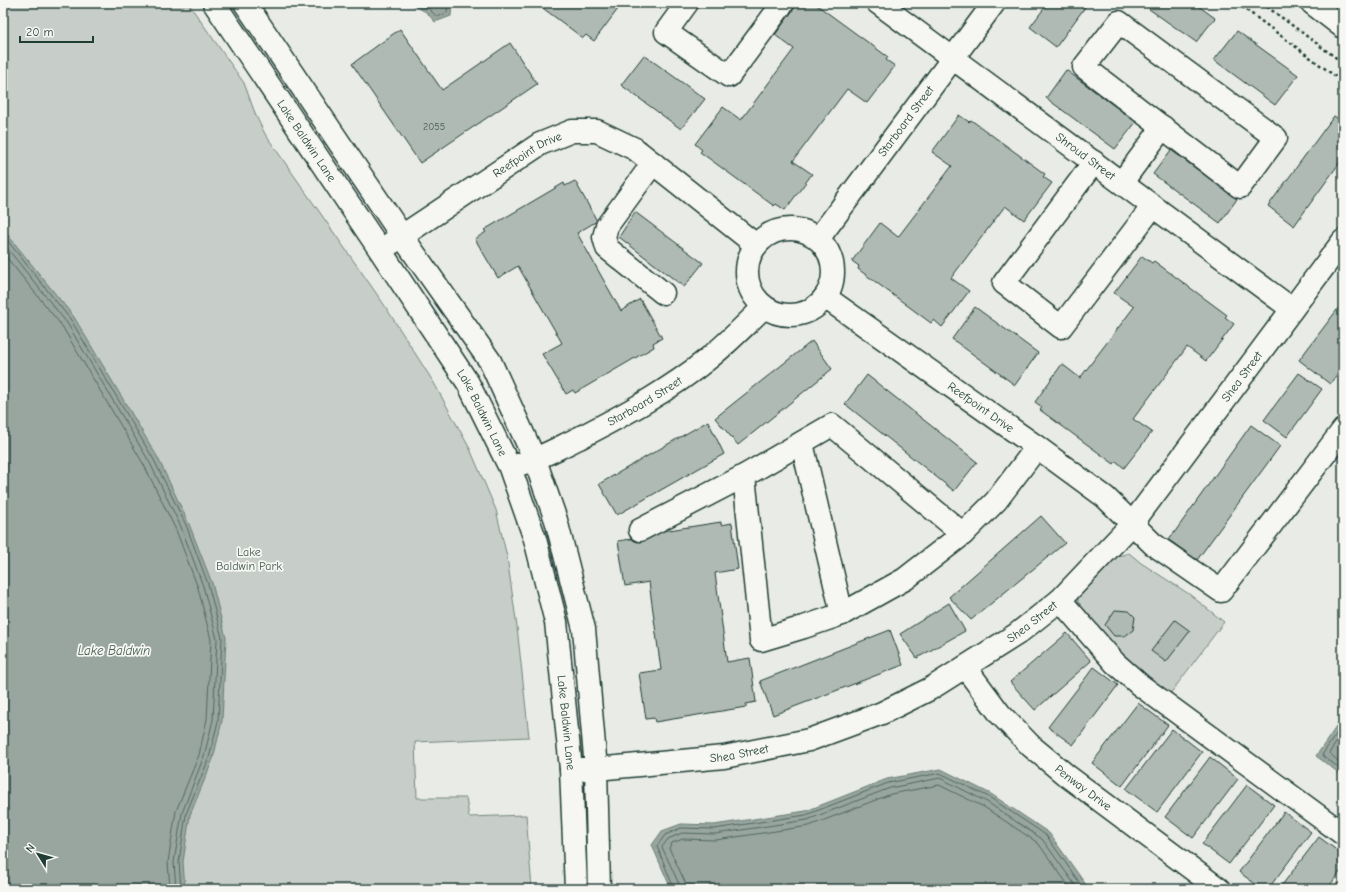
<svg xmlns="http://www.w3.org/2000/svg" width="1346" height="892" font-family="'Comic Neue',sans-serif">
  <rect width="100%" height="100%" fill="#e9ebe7"/>
  <filter id="ink" filterUnits="userSpaceOnUse"><feTurbulence type="fractalNoise" baseFrequency=".025" numOctaves="2"/><feDisplacementMap in="SourceGraphic" scale="8" xChannelSelector="R" yChannelSelector="G"/><feConvolveMatrix kernelMatrix="1 2 1 2 8 2 1 2 1" color-interpolation-filters="sRGB"/></filter>
  <g filter="url(#ink)">
    <path fill="#c7cec9" stroke="#73867e" d="M3,3H188L244,83L256,116L265,134L383,303L434,383L470,449L496,510L507,557L517,627L529,737L415,742L417,798H466L469,817L526,815L532,889H3Z
      M1129,553L1141,563L1189,594L1224,622L1167,698L1139,677L1078,612V595L1115,557Z"/>
    <path fill="#99a6a0" stroke="#687c75" d="M409,3H452L451,16L435,22L426,12Z
      M3,229L74,317L158,458L189,524L212,583L226,638L222,721L213,759L190,815L183,862L185,889H3Z
      M1343,717V776L1316,756Z
      M941,769L991,794L1049,833L1089,889H671L652,845L662,831L681,824L714,825L806,811L887,779Z"/>
    <g fill="none" stroke-linecap="round" stroke-linejoin="round">
      <path stroke="#50675f" stroke-width="1" d="M419,3L429,9L437,17L447,13L448,3
        M3,235L71,320L154,460L186,525L208,584L222,638L218,721L209,758L186,814L179,862L181,889
        M3,243L67,323L150,463L181,527L203,586L217,639L213,720L204,756L182,813L174,862L176,889
        M3,253L62,326L144,465L176,530L198,588L211,640L207,719L199,755L176,811L168,862L170,889
        M1343,724L1322,755L1343,771
        M1343,733L1329,753L1343,765
        M674,889L657,846L665,835L681,828L714,829L806,815L888,783L940,773L989,797L1046,835L1084,889
        M680,889L679,884L662,847L668,839L682,833L715,834L807,820L890,788L940,778L987,802L1042,839L1078,889
        M686,889L685,882L669,848L672,843L683,839L716,840L809,826L891,794L939,785L984,807L1038,843L1071,889"/>
    </g>
    <path fill="#b0bab5" stroke="#1f3d34" d="M536,3H618L621,5L594,41L586,35L583,38Z
      M798,3H809L812,5L814,3L888,57L886,60L895,66L867,103L847,89L793,161L812,174L785,210L776,204L774,206L700,152L702,150L695,144L723,107L741,120L794,49L775,35Z
      M1048,3H1088L1056,47L1030,27Z
      M1154,3H1194L1215,18L1196,42L1149,9Z
      M400,29L442,90L510,43L537,84L420,163L352,64Z
      M1237,31L1298,75L1275,105L1214,60Z
      M644,55L705,99L681,129L621,85Z
      M1066,70L1136,122L1115,149L1046,98Z
      M959,115L969,122L971,120L1045,174L1043,177L1052,183L1024,220L1005,206L951,278L969,291L942,327L934,320L931,323L858,269L859,266L852,261L880,223L898,237L952,166L932,152Z
      M1334,116L1343,122V158L1294,226L1268,206Z
      M1171,150L1237,199L1220,223L1153,174Z
      M575,181L597,221L577,233L621,311L640,299L662,338L653,343L654,347L575,393L573,390L566,394L542,354L562,343L518,266L498,278L475,239L486,232L484,230L564,183L565,186Z
      M635,212L703,263L684,287L619,237Z
      M1142,256L1152,263L1154,261L1227,315L1225,317L1234,324L1206,361L1187,347L1133,419L1152,432L1124,468L1116,461L1114,464L1040,410L1042,407L1035,402L1062,364L1080,378L1134,307L1114,293Z
      M1343,302V366L1330,384L1299,360Z
      M975,307L1038,353L1015,385L952,339Z
      M812,341L832,369L738,445L715,418Z
      M1299,373L1322,389L1287,437L1264,420Z
      M867,375L977,462L954,491L845,404Z
      M708,421L724,454L617,515L599,484Z
      M1251,425L1280,446L1197,560L1169,540Z
      M1041,516L1065,543L971,620L949,597Z
      M721,522V525L732,523L738,569L715,573L727,662L750,658L756,702L746,704V707L655,722L654,718L646,719L639,673L661,670L649,582L625,586L618,541L631,539L630,536Z
      M949,603L965,631L917,658L900,634Z
      M1115,610L1129,611L1135,617L1133,630L1125,636H1114L1105,625Z
      M1175,620L1190,631L1166,662L1151,651Z
      M890,630L903,665L773,715L760,681Z
      M1067,633L1091,661L1035,710L1010,682Z
      M1094,667L1118,685L1073,745L1048,727Z
      M1138,703L1168,725L1122,786L1092,763Z
      M1172,729L1202,752L1157,812L1126,789Z
      M1210,757L1238,779L1193,838L1165,817Z
      M1247,785L1274,805L1229,864L1202,844Z
      M1284,812L1311,832L1268,889H1262L1239,872Z
      M1319,837L1343,855V868L1327,889H1279Z"/>
    <g fill="none" stroke-linecap="round" stroke-linejoin="round">
      <g stroke="#1f3d34" stroke-width="25">
        <g id="minor">
          <path id="s1" d="M214,3L380,250L468,383L510,468L535,539L556,622L571,769L576,889"/>
          <path d="M245,3L402,236L490,361L535,460L556,520L584,629L596,769L599,889"/>
          <path d="M687,3L666,32L729,76L783,3"/>
          <path id="s2" d="M878,3L1292,309"/>
          <path d="M1312,3L1343,27"/>
          <path d="M1119,22L1276,138L1240,187L1084,67Z"/>
          <path d="M1094,162L1004,283L1061,327L1153,206"/>
          <path d="M653,163L607,226L604,237L607,248L663,293"/>
          <path d="M1122,182L1163,127"/>
          <circle cx="790" cy="272" r="43"/>
          <path id="s3" d="M818,239L994,3"/>
          <path id="s4" d="M390,244L540,144L572,131H597L635,149L756,245"/>
          <path id="s5" d="M825,297L1037,447L1105,497L1153,544L1221,591L1343,430"/>
          <path d="M802,443L842,614"/>
          <path id="s6" d="M521,464C541,458 560,447 579,438C624,415 670,390 709,358C728,343 745,325 763,308"/>
          <path d="M744,476L761,640L804,627L842,614L905,579L963,534L996,501L1037,447"/>
          <path d="M640,530L744,476L832,425L963,534"/>
          <path d="M1060,600L1115,663L1140,685L1343,834"/>
          <path id="s7" d="M965,667L1000,714L1031,746L1066,775L1219,889"/>
          <path id="s8" d="M571,769H596L724,757L809,740L882,713L930,689L1017,634L1060,600L1132,524L1343,241"/>
        </g>
      </g>
      <path stroke="#1f3d34" stroke-width="2.5" stroke-dasharray="3 3" stroke-linecap="butt" d="M1237,3L1343,82
        M1262,3L1343,63"/>
      <use href="#minor" stroke="#f6f6f2" stroke-width="22"/>
    </g>
  </g>
  <g text-anchor="middle" dominant-baseline="central" stroke-width="3.5" stroke-linejoin="round" paint-order="stroke">
    <g font-size="10" fill="#435c54">
      <text x="434" y="127">2055</text>
    </g>
    <g font-size="12" fill="#1f3d34" stroke="#f6f6f2">
      <text stroke="none"><textPath href="#s3" startOffset="147">Starboard Street</textPath></text>
      <text stroke="none"><textPath href="#s1" startOffset="166">Lake Baldwin Lane</textPath></text>
      <text stroke="none"><textPath href="#s4" startOffset="164">Reefpoint Drive</textPath></text>
      <text stroke="none"><textPath href="#s2" startOffset="258">Shroud Street</textPath></text>
      <text stroke="none"><textPath href="#s8" startOffset="818">Shea Street</textPath></text>
      <text stroke="none"><textPath href="#s6" startOffset="139">Starboard Street</textPath></text>
      <text stroke="none"><textPath href="#s5" startOffset="191">Reefpoint Drive</textPath></text>
      <text stroke="none"><textPath href="#s1" startOffset="490">Lake Baldwin Lane</textPath></text>
      <text stroke="none"><textPath href="#s8" startOffset="494">Shea Street</textPath></text>
      <text stroke="none"><textPath href="#s1" startOffset="814">Lake Baldwin Lane</textPath></text>
      <text stroke="none"><textPath href="#s8" startOffset="169">Shea Street</textPath></text>
      <text stroke="none"><textPath href="#s7" startOffset="170">Penway Drive</textPath></text>
    </g>
    <g font-size="12" fill="#415a52" stroke="#f6f6f2">
      <text x="249" y="552">Lake<tspan x="249" dy="14">Baldwin Park</tspan></text>
    </g>
    <g font-size="13" font-style="italic" fill="#445c54" stroke="#f6f6f2">
      <text x="114" y="650">Lake Baldwin</text>
    </g>
  </g>
  <rect width="1346" height="892" fill="none" stroke="#f6f6f2" stroke-width="16"/>
  <rect x="8" y="8" width="1330" height="876" fill="none" stroke="#1f3d34" stroke-width="1.5" filter="url(#ink)"/>
  <g transform="translate(38 854) rotate(307)" stroke="#f6f6f2" stroke-width="3" paint-order="stroke">
  <path d="M0-3L7 15L0 10L-7 15Z" fill="#1f3d34"/>
  <text y="-6" font-size="11" font-weight="bold" text-anchor="middle" fill="#1f3d34">N</text>
  </g>
  <path d="M20 36v6h73v-6" fill="none" stroke="#1f3d34" stroke-width="2"/>
  <text x="26" y="36" font-size="12" fill="#1f3d34" stroke="#f6f6f2" stroke-width="3" paint-order="stroke">20 m</text>
</svg>
